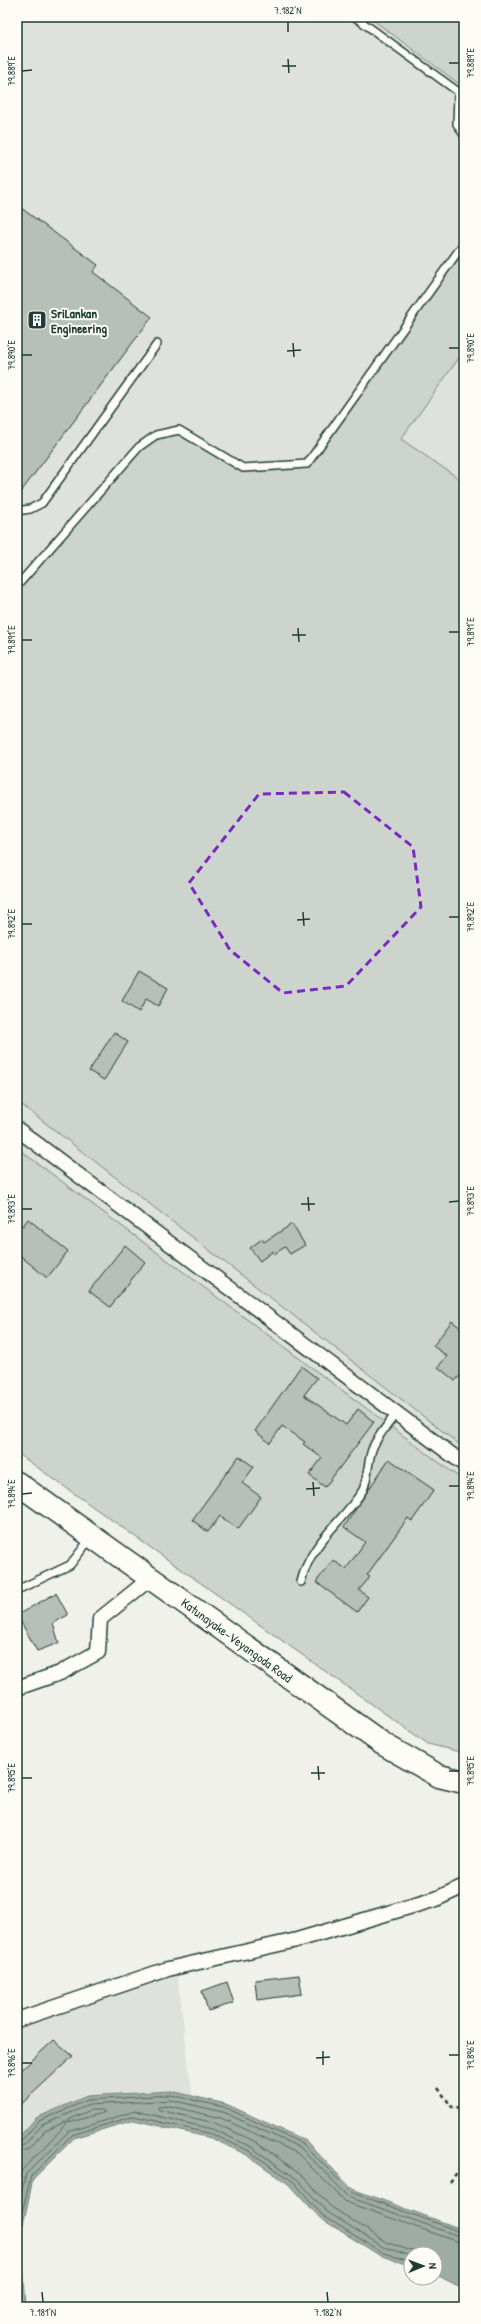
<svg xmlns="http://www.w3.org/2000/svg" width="481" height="2324" font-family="'Patrick Hand',sans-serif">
  <rect width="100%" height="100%" fill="#f0f1eb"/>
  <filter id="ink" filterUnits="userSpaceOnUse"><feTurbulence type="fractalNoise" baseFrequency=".025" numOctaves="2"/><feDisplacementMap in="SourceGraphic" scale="8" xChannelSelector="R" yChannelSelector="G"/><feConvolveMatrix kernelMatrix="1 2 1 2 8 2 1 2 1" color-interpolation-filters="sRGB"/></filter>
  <g filter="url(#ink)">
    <path fill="#dfe2dc" d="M17,17H464V1753L428,1744L17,1453Z
      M177,1971L195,2116L139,2102L17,2143V2021Z"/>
    <path fill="#cdd3cd" stroke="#768880" d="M369,17H464V87L458,83Z
      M464,243V351L401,439L464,482V1448L17,1101V586L139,447L179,430L243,468L307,464Z
      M17,1148L464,1481V1753L428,1744L17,1453Z"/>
    <path fill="#9faca4" stroke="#6c8077" d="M171,2091L226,2104L306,2141L352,2189L464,2230V2289L435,2274V2254H411V2266L379,2255L320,2218L291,2186L247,2155L211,2138L134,2120L74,2138L33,2179L21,2234L26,2307H17V2139L36,2118L87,2096Z"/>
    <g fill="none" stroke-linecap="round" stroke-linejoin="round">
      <path stroke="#526961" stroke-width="1" d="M91,2110H103L105,2112L68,2123L69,2120Z
        M17,2142L22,2140L39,2121L88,2100L171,2095L224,2107L303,2144L351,2192L464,2233
        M17,2147L24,2145L42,2125L89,2105L171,2100L223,2112L301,2148L349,2197L464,2238
        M17,2153L28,2149L45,2131L65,2122L67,2123L22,2170L17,2183
        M17,2210L26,2174L68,2132L135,2111L213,2129L251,2147L297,2179L326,2211L383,2247L411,2256
        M17,2233L31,2176L72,2135L134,2116L212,2134L249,2151L294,2182L322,2215L381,2252L411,2262
        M17,2234L22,2307
        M420,2254L386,2242L330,2206L301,2174L254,2141L215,2123L159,2110L158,2107L170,2106L221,2118L297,2153L346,2202L464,2244"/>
    </g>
    <path fill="#b6bfb8" stroke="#1f3d34" d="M17,205L98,265L93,272L152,317L17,497Z
      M139,971L168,988L158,1006L146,999L139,1012L122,1001Z
      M114,1032L128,1042L104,1080L89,1071Z
      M28,1219L68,1251L47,1278L17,1253V1221L23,1226Z
      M292,1224L305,1245L290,1254L285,1247L274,1254L273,1251L260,1261L250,1248L262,1239L264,1242Z
      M125,1245L145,1262L110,1307L89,1291Z
      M452,1321L464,1331V1371L455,1381L438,1367L447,1356L433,1346Z
      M301,1366L317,1378L304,1395L346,1425L358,1409L374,1422L325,1487L309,1475L322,1458L303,1444L305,1442L282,1426L270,1443L255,1431Z
      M239,1456L254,1467L242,1483L261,1497L238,1529L220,1516L208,1532L192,1520Z
      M389,1459L434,1490L412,1521L408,1518L367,1575L370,1577L359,1590L368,1597L357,1612L316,1582L333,1560L346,1569L365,1542L344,1527Z
      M56,1593L68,1615L53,1623L59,1643L37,1651L17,1615Z
      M299,1975L302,1994L257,2000L255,1980Z
      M227,1982L234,2003L208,2011L202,1991Z
      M54,2040L73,2056L17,2108V2074Z"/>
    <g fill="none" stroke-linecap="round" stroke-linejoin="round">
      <g stroke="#1f3d34" stroke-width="10">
        <path id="lane" d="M355,17L464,96
          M458,93L457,124L464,135
          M17,511L30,509L42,503L157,344
          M17,586L139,447L156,435L179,430L243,468L307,464L464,243
          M301,1582C311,1541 342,1523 363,1490C369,1476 367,1461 373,1447C378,1435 389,1424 396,1413
          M17,1590L70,1565L90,1539"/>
      </g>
      <g stroke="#1f3d34" stroke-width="17">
        <path id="street" d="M17,1129L464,1464
          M17,1688L60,1673L98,1652L100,1619L151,1578
          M17,2020L168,1969L297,1940L436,1899L464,1886"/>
      </g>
      <g stroke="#1f3d34" stroke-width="25">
        <path id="primary" d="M17,1483L383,1744L439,1776L464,1782"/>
      </g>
      <path stroke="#1f3d34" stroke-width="2.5" stroke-dasharray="4 3" stroke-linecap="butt" d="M438,2088L452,2107L464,2108
        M450,2182L464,2163"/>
      <use href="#lane" stroke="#fdfcf7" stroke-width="7"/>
      <use href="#street" stroke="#fdfcf7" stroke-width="14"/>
      <use href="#primary" stroke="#fdfcf7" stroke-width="22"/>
    </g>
  </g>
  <path fill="none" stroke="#7b2cbf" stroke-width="3" stroke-dasharray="8 5" stroke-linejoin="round" d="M344,792L413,847L421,907L346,986L283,993L230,950L189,883L259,794Z"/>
  <path fill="none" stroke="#1f3d34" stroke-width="1.5" d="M288,22V32M288,59L289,73M449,63H459M282,66H296M22,71L32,70M293,343L294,357M449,348H459M287,351L301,350M22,355H32M298,628L299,642M449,632H459M292,635H306M22,640H32M303,912L304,926M449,917H459M297,920L310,919M22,924H32M308,1197L309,1211M449,1202L459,1201M301,1204H315M22,1209H32M313,1482L314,1496M449,1486H459M306,1489L320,1488M22,1494L32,1493M318,1766L319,1780M449,1771H459M311,1773H325M22,1778H32M323,2051V2065M449,2055H459M316,2058L330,2057M22,2063H32M42,2292L43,2302M327,2292L328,2302"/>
  <defs>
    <g id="building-square" transform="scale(1)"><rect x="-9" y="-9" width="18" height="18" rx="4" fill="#1f3d34" stroke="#fdfcf7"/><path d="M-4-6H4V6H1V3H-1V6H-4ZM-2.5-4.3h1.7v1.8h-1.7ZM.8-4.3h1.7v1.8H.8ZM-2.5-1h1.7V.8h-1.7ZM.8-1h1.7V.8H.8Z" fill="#fff"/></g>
  </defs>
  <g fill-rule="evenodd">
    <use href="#building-square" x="37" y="320"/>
  </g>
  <g text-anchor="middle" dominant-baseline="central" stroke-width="4" stroke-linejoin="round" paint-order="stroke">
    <g font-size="13" font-weight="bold" fill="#1f3d34" stroke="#fdfcf7" text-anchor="start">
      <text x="51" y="313">SriLankan<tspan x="51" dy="15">Engineering</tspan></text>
    </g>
    <g font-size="13" fill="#1f3d34" stroke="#fdfcf7">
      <text transform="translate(237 1640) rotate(36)">Katunayake-Veyangoda Road</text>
    </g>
  </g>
  <rect width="481" height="2324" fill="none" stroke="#fdfcf7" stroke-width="44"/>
  <g transform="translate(423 2266) rotate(89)"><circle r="19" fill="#fdfcf7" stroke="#a4b0a9"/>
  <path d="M0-3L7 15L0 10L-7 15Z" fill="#1f3d34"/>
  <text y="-6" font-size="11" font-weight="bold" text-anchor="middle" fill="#1f3d34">N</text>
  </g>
  <rect x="22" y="22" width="437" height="2280" fill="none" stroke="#1f3d34" stroke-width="1.5"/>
  <g font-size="10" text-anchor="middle" fill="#1f3d34">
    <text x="288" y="14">7.182°N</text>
    <text transform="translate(470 63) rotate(-90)" y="4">79.889°E</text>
    <text transform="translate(11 71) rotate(-90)" y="4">79.889°E</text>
    <text transform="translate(470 348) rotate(-90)" y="4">79.890°E</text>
    <text transform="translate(11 355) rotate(-90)" y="4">79.890°E</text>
    <text transform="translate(470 632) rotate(-90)" y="4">79.891°E</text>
    <text transform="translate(11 640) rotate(-90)" y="4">79.891°E</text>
    <text transform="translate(470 917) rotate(-90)" y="4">79.892°E</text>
    <text transform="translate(11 924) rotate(-90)" y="4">79.892°E</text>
    <text transform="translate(470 1201) rotate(-90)" y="4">79.893°E</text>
    <text transform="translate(11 1209) rotate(-90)" y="4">79.893°E</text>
    <text transform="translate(470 1486) rotate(-90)" y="4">79.894°E</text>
    <text transform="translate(11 1494) rotate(-90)" y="4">79.894°E</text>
    <text transform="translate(470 1771) rotate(-90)" y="4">79.895°E</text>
    <text transform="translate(11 1778) rotate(-90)" y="4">79.895°E</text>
    <text transform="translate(470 2055) rotate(-90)" y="4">79.896°E</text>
    <text transform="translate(11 2063) rotate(-90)" y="4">79.896°E</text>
    <text x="43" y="2316">7.181°N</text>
    <text x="328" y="2316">7.182°N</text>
  </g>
</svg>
